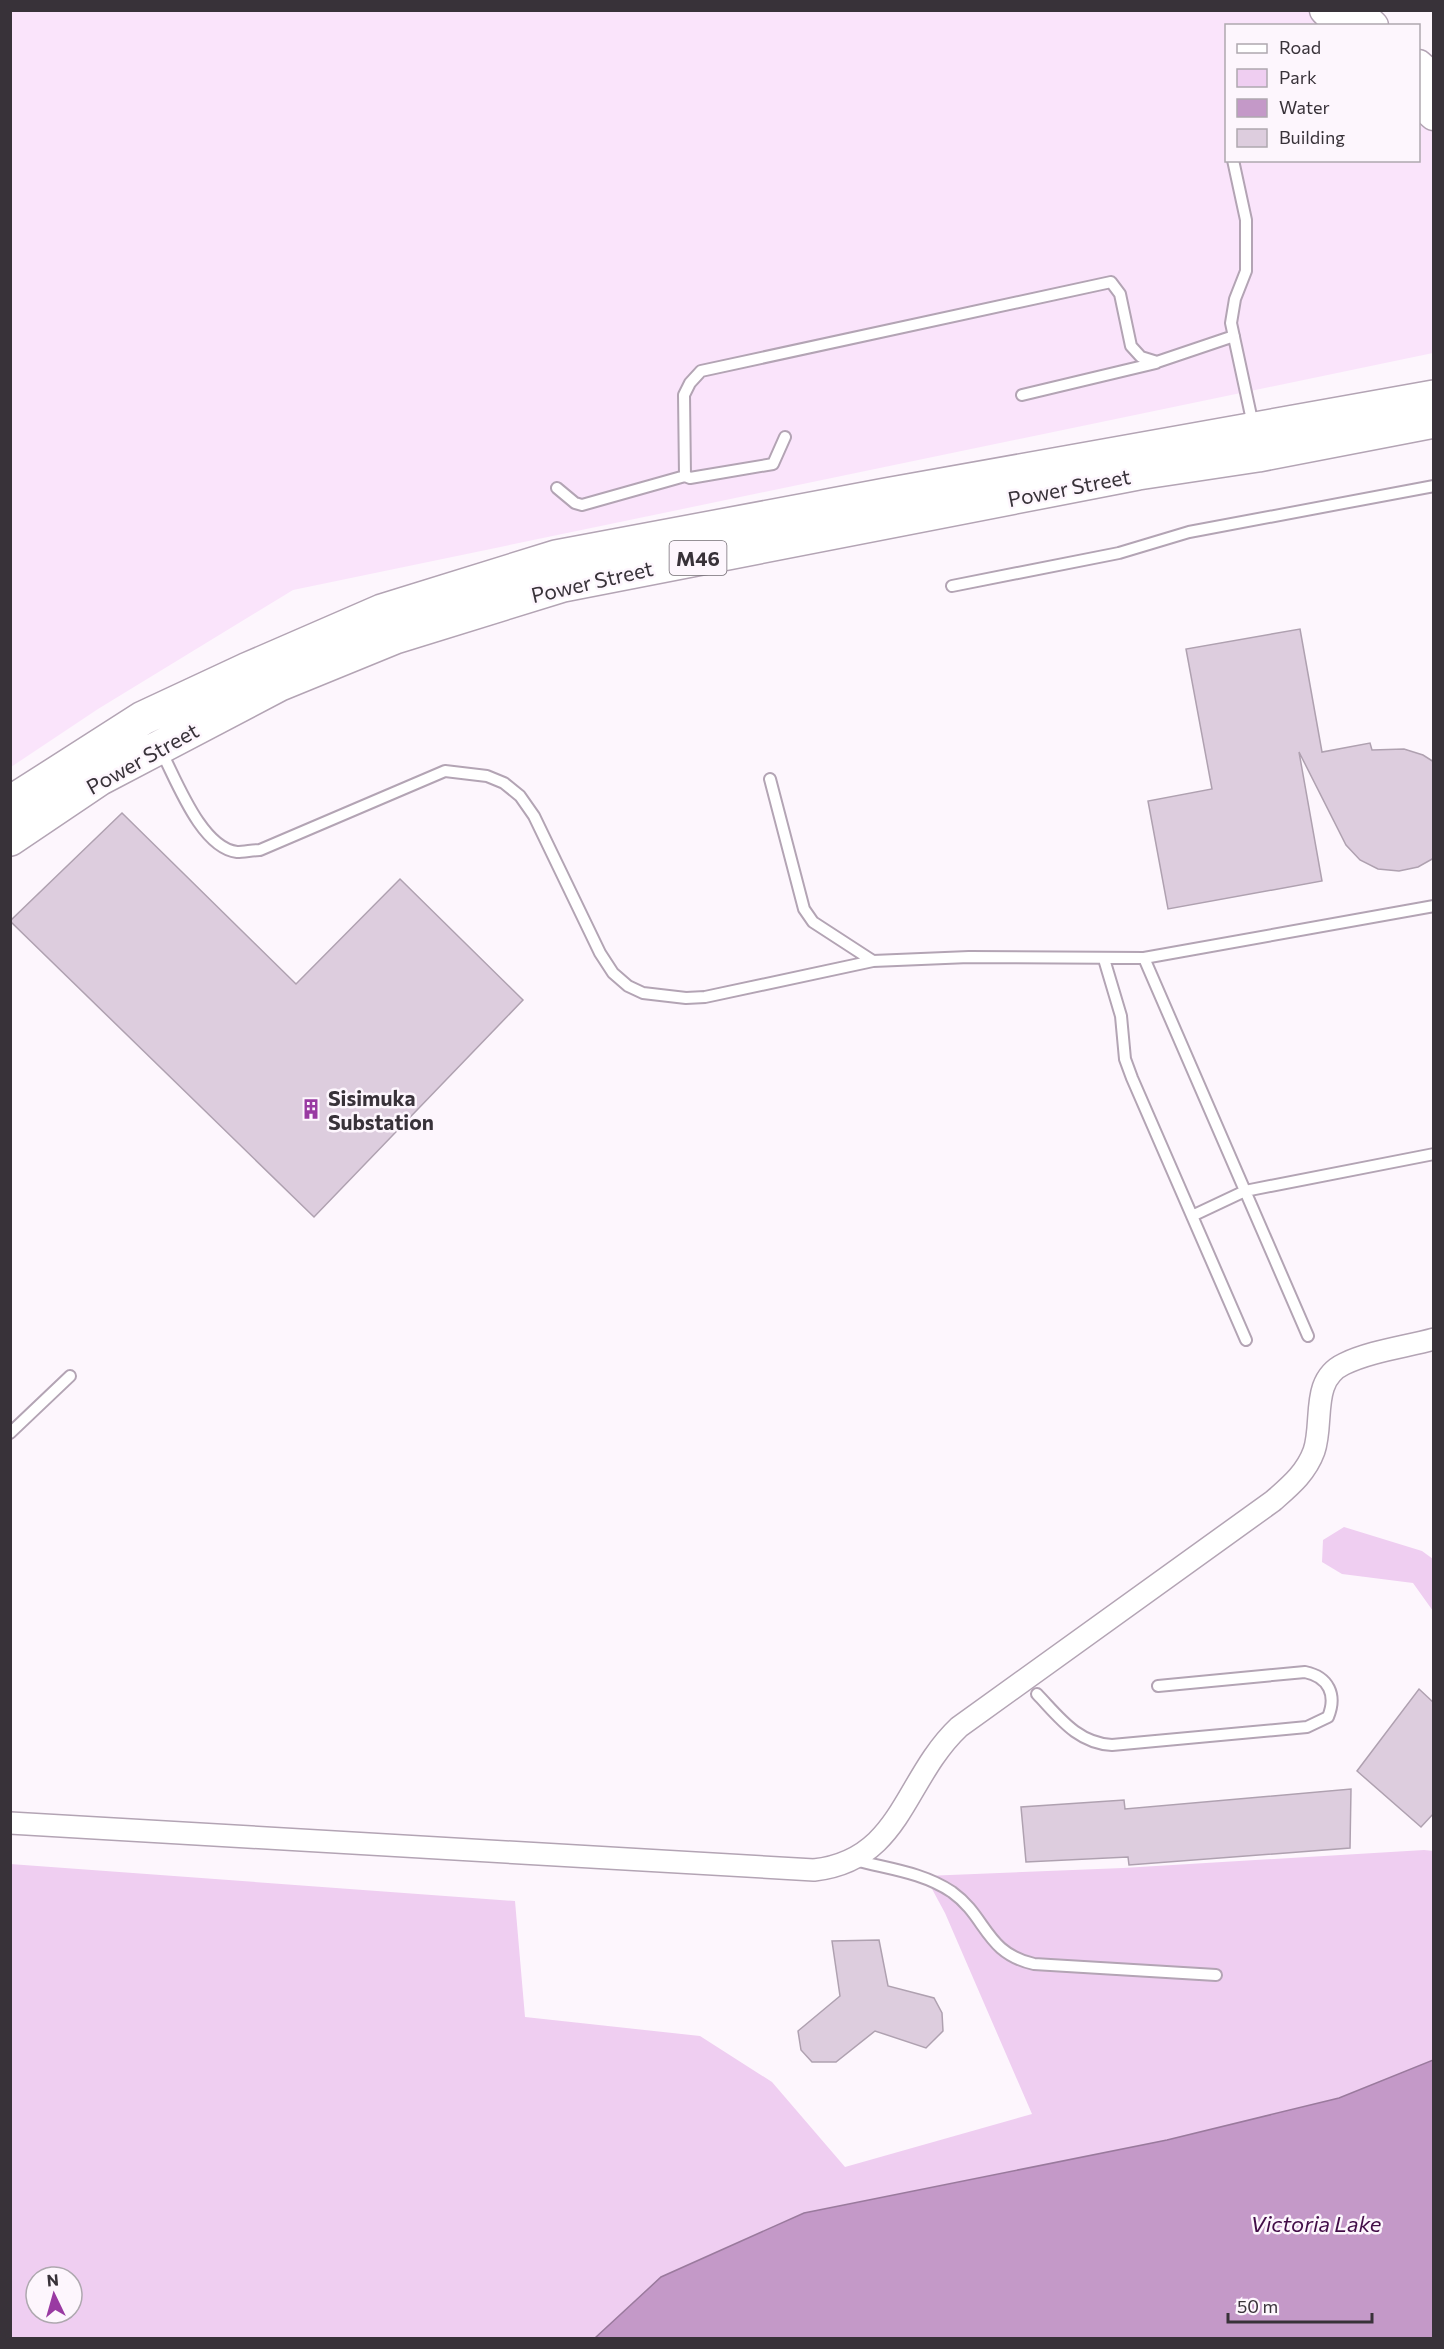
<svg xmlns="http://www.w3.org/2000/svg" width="1444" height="2349" font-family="Commissioner,sans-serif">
  <rect width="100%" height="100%" fill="#fdf6fd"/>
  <path fill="#fae4fb" d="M11,11H1308L1324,25L1226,26V160H1418L1419,111L1433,125V353L293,590L98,709L11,767Z"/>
  <path fill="#efcef1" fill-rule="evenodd" d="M1344,1527L1422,1551L1433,1559V1611L1413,1583L1342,1574L1322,1562L1323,1540Z
    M1424,1850L1434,1851L1433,2060L1339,2098L1167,2140L804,2213L661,2277L595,2338H11L10,1864L515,1901L525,2017L700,2036L772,2082L845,2167L1032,2114L945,1913L925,1876L1123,1868ZM36,2277H72V2313H36Z"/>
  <path fill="#c499c8" stroke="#9a7a9d" stroke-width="1.5" d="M1433,2060V2338H595L661,2277L804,2213L1167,2140L1339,2098Z"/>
  <path fill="#ddcdde" stroke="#afa1b0" stroke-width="1.5" d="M1300,629L1322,752L1370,743L1372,750L1404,749L1423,755L1434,762V858L1418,867L1399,871L1378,869L1360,860L1346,845L1299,752L1322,881L1168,909L1148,801L1212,789L1186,649Z
    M122,813L296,984L400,879L523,1000L314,1217L10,921Z
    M1419,1689L1434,1703V1813L1421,1827L1357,1771Z
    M1351,1789L1350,1848L1129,1865L1128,1857L1026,1862L1021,1807L1124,1800L1125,1809Z
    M879,1940L888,1986L934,1998L942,2013L943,2031L926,2048L875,2031L836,2062H812L801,2050L798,2031L840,1996L832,1941Z"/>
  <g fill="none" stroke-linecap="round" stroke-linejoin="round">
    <g stroke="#b3a4b4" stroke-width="14">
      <path id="service" d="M1233,160L1246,220V271L1235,299L1231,323L1253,425
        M1022,395L1156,363
        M785,437L773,464L690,478L685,476L684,395L690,383L701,371L1111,282L1120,294L1131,346L1141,357L1157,362L1234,336
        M557,488L575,503L582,505L685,476
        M952,586L1119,553L1189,532L1434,486
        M161,751C176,779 201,848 237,852C244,852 253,850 260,850L445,771L487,776L504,783L520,796L534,816L600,953L613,973L628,986L643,993L686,998L705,997L873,961L969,957L1144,958L1434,906
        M770,779L804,909L813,922L873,961
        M1144,958L1308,1336
        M1104,959L1121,1016L1125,1059L1132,1078L1246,1340
        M1192,1216L1245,1191L1434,1154
        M10,1433L70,1376
        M1037,1694C1059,1717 1077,1743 1112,1745L1307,1727L1328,1717C1337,1695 1329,1677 1305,1672L1158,1686
        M855,1860C888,1869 922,1872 952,1892C987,1917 985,1953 1034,1964L1216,1975"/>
    </g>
    <g stroke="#b3a4b4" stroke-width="24">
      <path id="minor" d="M10,1823L814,1870C902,1860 903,1780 959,1727L1273,1501C1290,1486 1306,1473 1314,1451C1324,1422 1310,1380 1344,1364C1371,1351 1405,1347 1434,1339"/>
    </g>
    <g stroke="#b3a4b4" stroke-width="33">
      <path id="secondary" d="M1325,10L1341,26
        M1356,10L1373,26
        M1418,65L1434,79
        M1418,100L1434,115"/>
    </g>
    <g stroke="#b3a4b4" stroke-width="36">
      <path id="primary" d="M10,803L143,718L246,670L382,611L556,557L886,495L1434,397
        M10,839L99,779L280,684L395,637L563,585L1138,473L1258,455L1434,421"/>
    </g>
    <use href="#service" stroke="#fff" stroke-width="10"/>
    <use href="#minor" stroke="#fff" stroke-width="21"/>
    <use href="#secondary" stroke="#fff" stroke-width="30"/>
    <use href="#primary" stroke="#fff" stroke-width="33"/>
  </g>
  <defs>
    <g id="building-bare" transform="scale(1.62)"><path d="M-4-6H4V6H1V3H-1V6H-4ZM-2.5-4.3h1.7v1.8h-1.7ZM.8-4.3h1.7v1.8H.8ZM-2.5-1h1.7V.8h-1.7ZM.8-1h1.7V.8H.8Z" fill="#993aa2" stroke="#fdf6fd" stroke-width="2.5" paint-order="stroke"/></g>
  </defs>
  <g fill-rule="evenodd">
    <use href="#building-bare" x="311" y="1109"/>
  </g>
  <g text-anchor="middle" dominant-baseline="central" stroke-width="5" stroke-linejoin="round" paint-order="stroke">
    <rect fill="#fdf6fd" stroke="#736d74" stroke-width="1.5" x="669.5" y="541" width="57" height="34" rx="4.5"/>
    <g font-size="20" font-weight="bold" fill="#383239">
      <text x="698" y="558">M46</text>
    </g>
    <g font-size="21" fill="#383239" stroke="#fdf6fd">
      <text transform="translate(1069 487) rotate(-11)">Power Street</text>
      <text transform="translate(592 581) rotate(-13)">Power Street</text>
      <text transform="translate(142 758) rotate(-29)">Power Street</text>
    </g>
    <g font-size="21" font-weight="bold" fill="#383239" stroke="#fdf6fd" text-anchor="start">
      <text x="328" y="1097">Sisimuka<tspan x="328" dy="24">Substation</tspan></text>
    </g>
    <g font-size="22" font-style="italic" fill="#420d47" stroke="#fdf6fd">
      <text x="1316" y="2223">Victoria Lake</text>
    </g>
  </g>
  <rect width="1444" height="2349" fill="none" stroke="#383239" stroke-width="24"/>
  <rect x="1225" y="24" width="195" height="138" fill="#fdf6fd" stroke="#aea8af" stroke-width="1.5"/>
  <rect x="1237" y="44" width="30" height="9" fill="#ffffff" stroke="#aea8af" stroke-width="1.5"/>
  <text x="1279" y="54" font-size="18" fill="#383239">Road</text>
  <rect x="1237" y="69" width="30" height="18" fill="#efcef1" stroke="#aea8af" stroke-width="1.5"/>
  <text x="1279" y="84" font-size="18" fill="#383239">Park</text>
  <rect x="1237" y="99" width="30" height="18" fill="#c499c8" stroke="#aea8af" stroke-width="1.5"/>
  <text x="1279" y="114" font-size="18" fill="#383239">Water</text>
  <rect x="1237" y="129" width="30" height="18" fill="#ddcdde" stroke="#aea8af" stroke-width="1.5"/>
  <text x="1279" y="144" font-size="18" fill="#383239">Building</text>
  <g transform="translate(54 2295) rotate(355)"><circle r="28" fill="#fdf6fd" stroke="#aea8af" stroke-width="1.5"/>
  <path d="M0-4.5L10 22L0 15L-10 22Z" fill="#993aa2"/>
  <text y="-9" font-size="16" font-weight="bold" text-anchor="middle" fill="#383239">N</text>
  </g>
  <path d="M1228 2313v9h144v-9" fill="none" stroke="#383239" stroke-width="3"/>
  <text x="1237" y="2313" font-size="18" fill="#383239" stroke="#fdf6fd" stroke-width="4.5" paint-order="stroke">50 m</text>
</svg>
